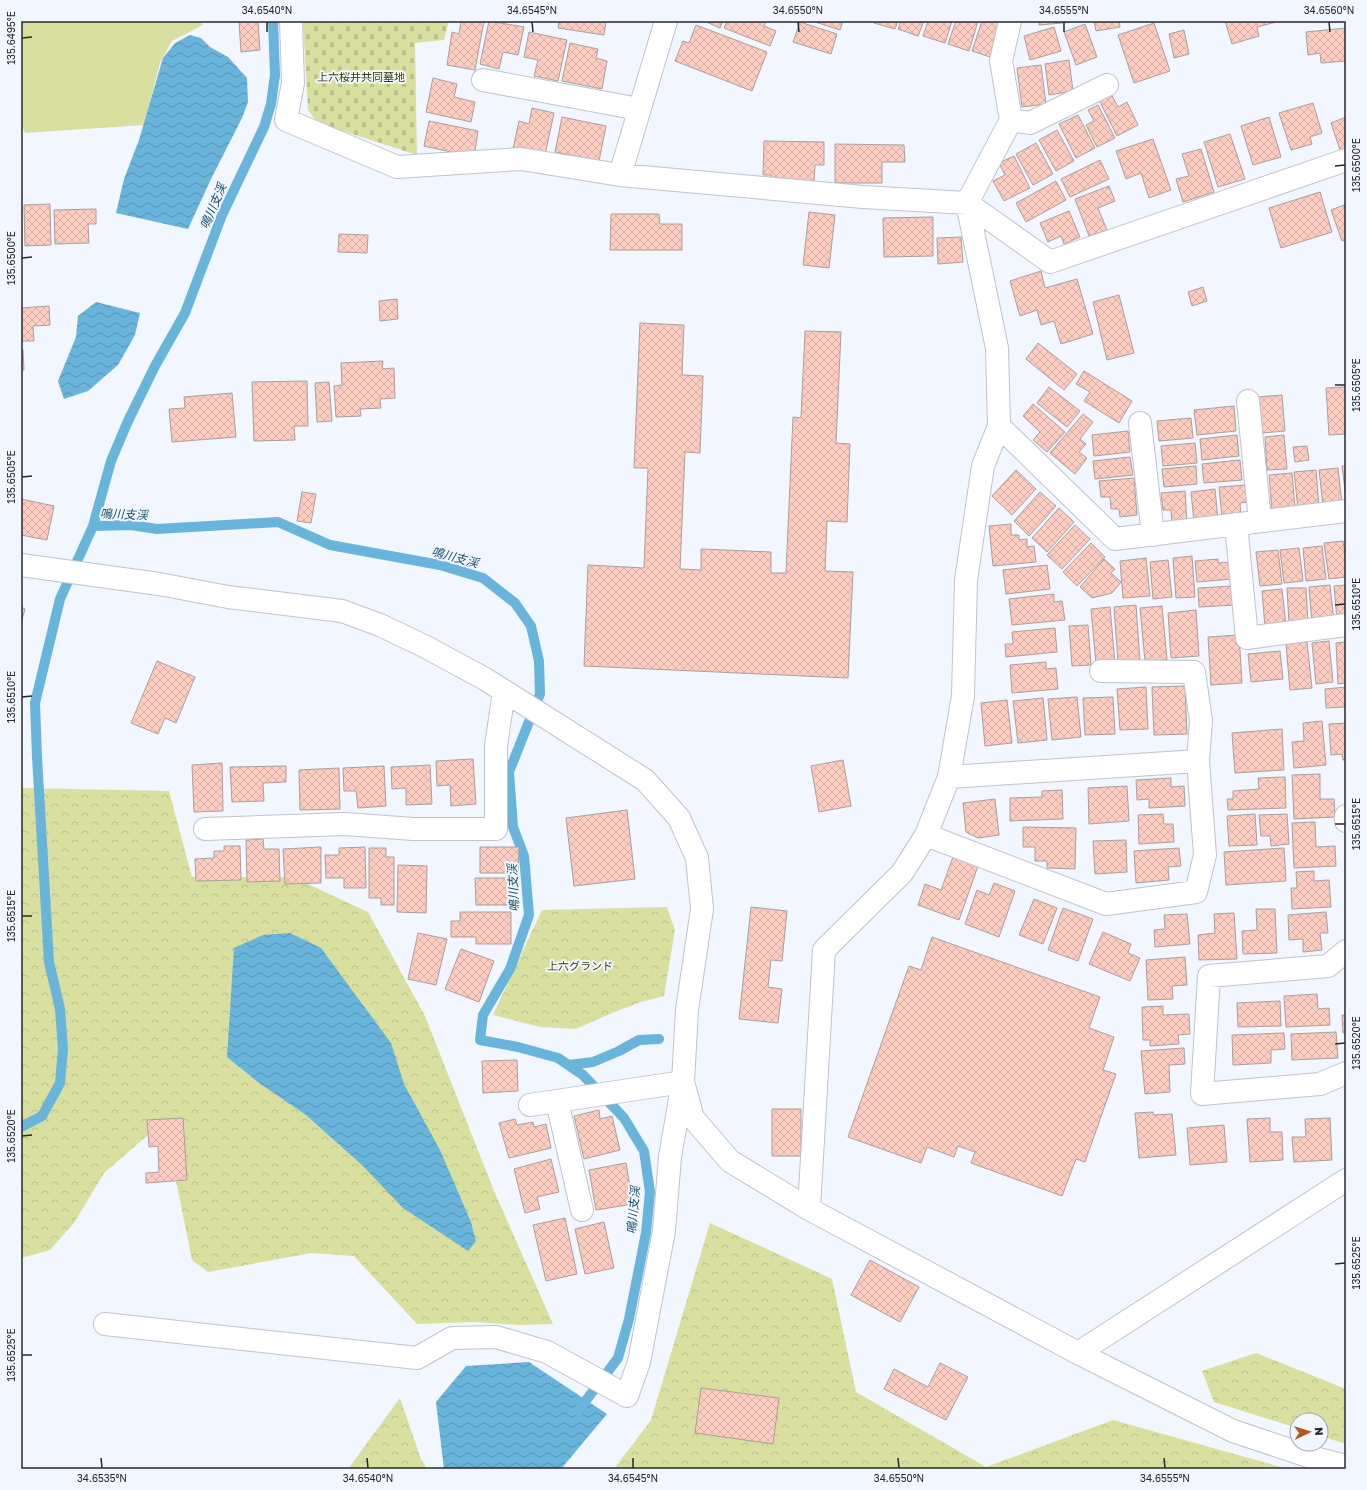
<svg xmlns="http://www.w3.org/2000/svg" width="1367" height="1490" font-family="'Golos Text','Noto Sans JP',sans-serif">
  <defs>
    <pattern id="forest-crowns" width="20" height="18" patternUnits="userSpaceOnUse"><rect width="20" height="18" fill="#d9e09f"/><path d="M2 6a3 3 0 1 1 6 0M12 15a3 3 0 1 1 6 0" fill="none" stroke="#bac089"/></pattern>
    <pattern id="cemetery-stones" width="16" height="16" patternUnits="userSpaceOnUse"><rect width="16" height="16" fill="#d9e09f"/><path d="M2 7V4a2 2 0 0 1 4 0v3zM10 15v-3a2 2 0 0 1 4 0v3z" fill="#bac089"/></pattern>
    <pattern id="water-waves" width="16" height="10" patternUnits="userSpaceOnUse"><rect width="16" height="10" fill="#69b4db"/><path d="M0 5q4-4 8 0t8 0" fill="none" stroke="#5692b2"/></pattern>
    <pattern id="building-cross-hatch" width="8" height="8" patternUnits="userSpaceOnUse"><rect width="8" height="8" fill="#fccdc0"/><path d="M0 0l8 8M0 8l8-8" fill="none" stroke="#d8b0a5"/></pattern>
  </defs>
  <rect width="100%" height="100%" fill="#f1f6ff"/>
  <path fill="#d9e09f" d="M21,21H200L203,25L172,41L160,63L144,125L25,133L21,123Z"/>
  <path fill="url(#forest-crowns)" d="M21,788L169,791L192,877H293L368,912L425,1016L494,1191L553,1324L519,1325L475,1322L417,1324L354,1256L311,1253L208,1272L192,1260L164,1121L104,1173L74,1223L50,1250L21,1258Z
    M667,907L675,930L664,996L641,1002L614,1012L576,1029L540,1027L493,1015L542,910Z
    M710,1223L832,1279L856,1392L986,1467L1113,1420L1288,1469H614L651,1420Z
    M1256,1353L1346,1389V1444L1321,1436V1420H1297V1428L1214,1402L1202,1371Z
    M400,1398L421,1459L427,1469H348Z"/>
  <path fill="url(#cemetery-stones)" d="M303,21H449L444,40L415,43L417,155L318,123L308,110Z"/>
  <path fill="url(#water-waves)" d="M190,35L201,38L210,47L228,57L247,78L248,102L242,118L211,179L188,229L116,213L124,179L139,140L163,58L175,43Z
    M96,302L140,313L135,335L118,365L88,391L64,399L58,381L76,337L78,316Z
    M290,933L321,948L391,1043L404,1084L440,1150L471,1222L476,1241L468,1251L403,1208L363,1166L306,1115L259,1083L227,1057L234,948L263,935Z
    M529,1362L607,1414L561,1469H444L436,1402L466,1366Z"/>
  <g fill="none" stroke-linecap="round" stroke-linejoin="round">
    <path stroke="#69b4db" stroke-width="10" d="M273,21L275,75L271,104L264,127L222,215L185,313L155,366L128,421L111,461L93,526L131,525L157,529L278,522L330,545L440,565L483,578L515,603L531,626L539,661L540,694L509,772L513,827L524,856L529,915L510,969L483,1015L480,1040L518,1047L558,1058L583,1075L624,1118L644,1151L650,1192L646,1233L629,1319L618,1358L578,1411
      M569,1065L593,1062L619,1051L639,1040L659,1039
      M21,1127L42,1116L60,1083L63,1049L60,1009L49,962L37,757L35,703L60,599L93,526"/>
  </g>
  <path fill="url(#building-cross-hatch)" stroke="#ab9e9b" d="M239,21H258L260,50L241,52Z
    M461,21H484L475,70L447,65L452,32L459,34Z
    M489,21L524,27L518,55L503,52L499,69L480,64Z
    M559,21H606L604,35L558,28Z
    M704,21H723L720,28Z
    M727,21H766L764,26L776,31L770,46L724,28Z
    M812,21H843L840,30Z
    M875,21H898L895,29L874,23Z
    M901,21H924L918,36L898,29Z
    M928,21H952L945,43L923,36Z
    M956,21H978L969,51L948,44Z
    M982,21H1002L990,57L972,51Z
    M1039,21H1074V22L1039,25Z
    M1094,21H1119L1120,27L1096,31Z
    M1225,21H1280L1257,27L1259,36L1232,44Z
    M800,22L837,34L831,54L793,42Z
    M1154,23L1170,71L1134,83L1118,35Z
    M1085,24L1097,57L1076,65L1064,32Z
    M696,25L767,52L752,91L675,61L683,41L689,43Z
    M1054,27L1061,51L1030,60L1024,36Z
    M1346,28V61L1321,63L1320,53L1308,55L1306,32Z
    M1184,30L1189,54L1174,58L1169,34Z
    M529,32L567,40L558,81L534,76L538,60L524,57Z
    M570,43L598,49L596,58L607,61L602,89L562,81Z
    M1069,60L1073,91L1049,95L1045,64Z
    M1041,65L1046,104L1022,107L1017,68Z
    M433,78L457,84L454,97L475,102L471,122L426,112Z
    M1111,94L1118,107L1127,102L1138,125L1117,136L1099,100Z
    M1313,103L1322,133L1310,137L1312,144L1291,150L1279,113Z
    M1098,105L1115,138L1097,147L1086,125L1094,121L1088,110Z
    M532,108L554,113L545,155L513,149L519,121L529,124Z
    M1078,115L1095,148L1076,158L1059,124Z
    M562,117L606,126L599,161L555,152Z
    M1269,117L1281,157L1253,165L1241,126Z
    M1346,117V148L1340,150L1331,123Z
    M429,121L478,131L474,157L424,146Z
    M1057,130L1074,161L1056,171L1039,140Z
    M1230,134L1245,179L1218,187L1204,142Z
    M1153,139L1171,190L1149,198L1141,173L1126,179L1116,151Z
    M764,141L824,142V165H815L814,182L771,181V175H763Z
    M1036,143L1053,174L1033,185L1016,154Z
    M835,144L904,145L905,162H882V183H835Z
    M1201,149L1214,192L1183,202L1176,179L1189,176L1182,154Z
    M1014,156L1030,188L1004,201L993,181L1005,175L999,163Z
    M1100,160L1109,179L1070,197L1061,179Z
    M1056,181L1066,200L1026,222L1016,203Z
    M1109,186L1115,201L1098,208L1107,230L1089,236L1075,199Z
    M1320,192L1332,232L1281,248L1269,208Z
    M50,204L51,245L25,246L24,205Z
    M1344,205L1346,211V240L1342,241L1331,210Z
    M96,209V224H88L89,243L55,244L54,210Z
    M1069,211L1080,237L1064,244L1061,236L1048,242L1040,223Z
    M809,212L835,215L829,268L803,265Z
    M611,214H659L660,224H682V250H610Z
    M933,217V256L884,257L883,218Z
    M339,234L368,235L367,253L338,252Z
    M961,237L963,262L938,264L937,238Z
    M1041,271L1045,288L1077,279L1093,334L1061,344L1054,321L1041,325L1037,310L1020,316L1010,281Z
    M1203,287L1207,301L1192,306L1188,292Z
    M1119,295L1134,353L1107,360L1093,302Z
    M397,299L398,319L380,321L379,301Z
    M49,306L50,325L33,326L34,341H21V308Z
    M640,323L684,325L682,375L703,376L700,453L685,452L680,569L701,570V549L771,552V573H786L793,417L801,418L805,331L841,332L836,443L850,444L847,522L827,521L825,571L853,572L848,678L584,666L588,565L644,568L648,468H634Z
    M1038,343L1077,374L1064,390L1026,359Z
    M21,350H23L24,370H21Z
    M383,361L382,369L394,368L395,398L380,399L381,408L360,409L361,416L336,417L334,386L342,385L341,363Z
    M1084,371L1132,401L1119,423L1084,401L1090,392L1076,384Z
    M307,381L308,426H294L295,440L254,441L252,382Z
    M329,382L332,421L317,422L315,383Z
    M1049,387L1080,411L1067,427L1037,403Z
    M1346,387V434L1329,435L1326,388Z
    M232,393L236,437L172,442L169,409L185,408L184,397Z
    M1282,395L1285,431L1262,433L1258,397Z
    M1033,404L1065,432L1047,452L1033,440L1040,432L1023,416Z
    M1234,406L1236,431L1197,435L1194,410Z
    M1083,414L1093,422L1080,439L1086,444L1079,452L1087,458L1075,474L1050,453Z
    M1191,418L1193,438L1159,441L1157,421Z
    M1128,431L1130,452L1094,456L1092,435Z
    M1237,435L1239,456L1202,460L1200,439Z
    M1284,435L1287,469L1267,470L1265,437Z
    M1195,443L1197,463L1163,466L1161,446Z
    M1307,446L1309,460L1295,462L1293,447Z
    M1130,457L1133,475L1095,479L1093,461Z
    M1240,460L1242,480L1204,483L1202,464Z
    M1196,466L1197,484L1164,487L1162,469Z
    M1342,466H1346V498Z
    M1338,468L1342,504L1323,506L1319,470Z
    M1016,470L1036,489L1012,515L992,496Z
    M1316,470L1319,507L1298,509L1294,472Z
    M1292,473L1295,509L1272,511L1269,475Z
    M1134,478L1137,515L1120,517L1119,509H1111L1110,497H1101L1099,481Z
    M1247,485L1249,502L1240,503L1241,517L1222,518L1219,487Z
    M1215,489L1218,520L1194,522L1191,492Z
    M1185,491L1187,523L1172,525L1171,510H1163L1161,493Z
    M302,492L316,494L311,523L297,521Z
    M1040,492L1056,506L1029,536L1014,521Z
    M21,499L54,506L47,540L21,535Z
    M1059,508L1074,522L1047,552L1032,538Z
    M1011,524V535H1019V540L1027,539V547L1034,546L1036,562L993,566L989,526Z
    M1075,525L1090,539L1062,569L1047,555Z
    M1343,541L1346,561V577L1329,579L1324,543Z
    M1091,543L1105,557L1077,586L1063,572Z
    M1322,546L1326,579L1306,581L1303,548Z
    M1299,548L1303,581L1284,583L1280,550Z
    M1278,550L1282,584L1260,586L1256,552Z
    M1192,556L1195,597L1176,598L1173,558Z
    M1146,558L1150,596L1123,598L1120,561Z
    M1104,559L1115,569L1111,573L1121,582L1112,593L1092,598L1080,587Z
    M1218,559V563L1231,562L1232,579L1197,582L1195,561Z
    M1168,560L1172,597L1153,599L1150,562Z
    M1047,565L1050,589L1006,594L1003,570Z
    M1330,585L1334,622L1312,624L1309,587Z
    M1346,585V619L1337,620L1334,586Z
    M1233,586L1235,605L1199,607L1198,588Z
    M1287,588H1306L1308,623L1289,624Z
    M1282,589L1286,625L1265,627L1262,591Z
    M1054,594V602L1062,601L1065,620L1012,625L1009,599Z
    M1136,605L1140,662L1118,663L1114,607Z
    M1162,606L1167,660L1145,661L1140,608Z
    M21,607L25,609L21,623Z
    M1110,607L1115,663L1096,664L1091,609Z
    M1196,610L1199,656L1171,658L1168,613Z
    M1088,625L1091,665L1072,666L1069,626Z
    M1055,628L1057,652L1006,657L1005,644H1013L1012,632Z
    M1239,635L1242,683L1211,685L1208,637Z
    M1329,641L1333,682L1316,684L1312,643Z
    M1307,642L1312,688L1290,690L1286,644Z
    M1346,642V683L1338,684L1336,643Z
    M1280,651L1283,679L1251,682L1248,654Z
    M157,661L195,677L176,723L165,718L158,734L131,723Z
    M1046,662V669L1056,668L1058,689L1012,693L1010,665Z
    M1185,686L1187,734L1154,735L1152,687Z
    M1146,687L1148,729L1120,730L1117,689Z
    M1346,687V707L1326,708L1325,689Z
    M1077,697L1081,737L1052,740L1048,699Z
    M1113,697L1115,734L1085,735L1083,698Z
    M1043,698L1047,740L1018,743L1013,701Z
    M1007,700L1012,743L985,746L981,703Z
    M1322,721L1326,765L1294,768L1292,742L1304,741L1303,723Z
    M1346,723V760H1343L1342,754L1331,755L1329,724Z
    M1282,729L1284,770L1235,773L1232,733Z
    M473,759L476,804L451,806L450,785L437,786L436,761Z
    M843,760L851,806L819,812L811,766Z
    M222,763L223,811L194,812L192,765Z
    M430,765L432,804L406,805V788L392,789L391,767Z
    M286,766V782L263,783L264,801L232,802L230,767Z
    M384,766L386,806L358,808L356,791H344L343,768Z
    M339,768L340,809L300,810L299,770Z
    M1320,774V799H1334L1335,817L1294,819L1292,775Z
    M1285,777L1286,808L1228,810L1227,799H1233V791L1259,789L1258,778Z
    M1171,778V787L1184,786L1185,806L1149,808V799L1137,800L1136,780Z
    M1127,786L1129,821L1089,824L1088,788Z
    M1062,790L1063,819L1010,821V798L1042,797V791Z
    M995,799L999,835L978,838L966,832L963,803Z
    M627,810L635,879L574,886L566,818Z
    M1163,814L1164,824H1173L1174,842L1139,844L1138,815Z
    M1255,814L1257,845L1229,846L1227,816Z
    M1287,814L1289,844L1271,846L1270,836H1261L1259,815Z
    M1315,822L1316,847L1335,846L1336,866L1294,868L1292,823Z
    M1023,827L1076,828L1075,869L1047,868V861H1035V847H1023Z
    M263,839L264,849H279L280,881L247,882L246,840Z
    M1126,840L1127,872L1095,874L1093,841Z
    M224,846H240L241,880L196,881L195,859L214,858V851H224Z
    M321,847V883L285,884L283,849Z
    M365,847L366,888H344V878H326L325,855H339V848Z
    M480,847H519L518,873H480Z
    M369,848H386V857H394V905H381V898H369Z
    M1179,848L1181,866L1168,867L1169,880L1136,883L1134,851Z
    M1284,848L1286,881L1226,885L1224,852Z
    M953,857L978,866L959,920L918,905L925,884L941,890Z
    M398,865L427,866L426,913L397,912Z
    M1314,871V881L1329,880L1331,907L1292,909L1291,888H1297L1296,872Z
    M475,878H515V905H476Z
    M994,883L1015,891L999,937L965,924L977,890L989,895Z
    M1034,899L1057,908L1043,944L1019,935Z
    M751,907L787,911L782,961L771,960L768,987L782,989L778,1023L739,1019Z
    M1063,908L1093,919L1078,961L1048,950Z
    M1256,909H1275L1277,953L1243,954L1242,931L1257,930Z
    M460,912H511V944H476V937H451V921H460Z
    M1326,912L1328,933H1320L1322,950L1303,952V939L1289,940L1288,915Z
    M1234,913L1237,959L1199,960L1198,935L1215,933L1214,914Z
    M1187,914L1190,944L1155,947L1154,930L1165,929L1164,915Z
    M1103,932L1131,944L1128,953L1140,958L1130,981L1089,964Z
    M418,933L447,939L436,985L408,979Z
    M932,937L1100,997L1089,1028L1114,1037L1103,1070L1116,1074L1085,1162L1076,1159L1062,1196L971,1163L975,1152L958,1146L954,1157L927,1147L921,1163L848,1137L909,966L921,970Z
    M461,949L494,961L479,1002L445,989Z
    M1185,957L1187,985L1172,986L1173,999L1148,1000L1146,960Z
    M1317,994L1318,1009L1329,1008L1330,1025L1286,1027L1284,996Z
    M1280,1001L1281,1026L1238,1027L1237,1003Z
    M1163,1006V1015L1189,1014L1190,1034L1178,1035L1179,1044L1150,1046V1040H1143L1142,1007Z
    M1342,1015H1346V1033H1343Z
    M1336,1032L1338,1058L1292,1060L1291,1034Z
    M1284,1033L1285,1049L1271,1050V1063L1233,1065L1232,1035Z
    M1184,1048L1185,1064L1169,1065L1170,1092L1145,1094L1141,1051Z
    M517,1060L518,1091L483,1093L482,1061Z
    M772,1109H801V1156H772Z
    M599,1110L600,1119L612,1116L620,1150L584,1159L574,1116Z
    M1153,1112V1115L1172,1114L1176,1155L1139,1158L1135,1113Z
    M183,1118L187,1180L146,1183V1173L159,1172L158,1146L149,1147L147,1120Z
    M1270,1118V1132H1282L1283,1160L1250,1162L1247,1119Z
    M1330,1118L1332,1160L1294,1162L1292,1137H1306L1305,1119Z
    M515,1119L517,1125L533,1122L534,1127L546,1124L551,1148L509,1158L499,1123Z
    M1224,1125L1227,1162L1190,1165L1187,1128Z
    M551,1159L559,1192L537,1197L540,1209L525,1213L514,1169Z
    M626,1163L633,1204L596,1210L589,1170Z
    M565,1218L577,1274L546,1281L533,1225Z
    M604,1222L614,1268L585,1274L575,1229Z
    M870,1260L919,1287L900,1322L851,1295Z
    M940,1363L968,1377L946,1420L884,1389L894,1369L928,1387Z
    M701,1388L779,1398L773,1444L695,1433Z"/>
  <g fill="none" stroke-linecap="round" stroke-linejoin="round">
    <g stroke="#bec3cd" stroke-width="24">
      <path id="minor" d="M291,21L293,83L286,120L397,167L521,159L620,175L863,197L967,203L1050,262L1346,160
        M483,80L639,109
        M1011,120L1030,123L1107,85
        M620,175L666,21
        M1248,401L1260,521
        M1140,423L1153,535
        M999,426L1115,539L1346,511
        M1236,524L1247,638L1346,625
        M21,565L159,584L228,597L342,611L380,625L426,647L485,679L645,780L679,818L697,858L702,909L687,1010L683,1082L693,1118L730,1161L809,1209L1078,1353L1346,1180
        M1101,671L1194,672L1201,721L1198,761
        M1346,816V821
        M205,829L345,824L413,829H496V746L504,691
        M926,835L1106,904L1196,892L1205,855L1198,761L949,777
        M1346,951L1328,966L1209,976L1202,1094L1320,1084L1346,1073
        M557,1101L582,1210
        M809,1209L824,950L902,873L926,835L949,777L963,696L966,580L983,466L999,426L997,348L967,203L1011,120L1001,61L1010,21
        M105,1324L417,1358L452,1338L496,1337L547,1352L627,1396L639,1362L664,1231L670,1157L683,1082L530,1105
        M1078,1353L1233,1431L1314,1458L1346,1466"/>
    </g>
    <use href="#minor" stroke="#fff" stroke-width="22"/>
  </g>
  <path fill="none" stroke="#26282c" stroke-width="1.5" d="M267,22V32M532,22L533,32M798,22L799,32M1064,22V32M1329,22L1330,32M22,38L32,37M1335,166L1345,165M22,258L32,257M1335,385H1345M22,477L32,476M1335,605L1345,604M22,697L32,696M1335,824H1345M22,916H32M1335,1044L1345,1043M22,1136L32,1135M1335,1264L1345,1263M22,1355H32M101,1458L102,1468M367,1458L368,1468M633,1458V1468M898,1458L899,1468M1164,1458L1165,1468"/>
  <g text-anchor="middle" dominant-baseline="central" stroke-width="4" stroke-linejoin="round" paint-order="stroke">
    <g font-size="11" fill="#383c02" stroke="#f1f6ff">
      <text x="361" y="76">上六桜井共同墓地</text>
      <text x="580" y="965">上六グランド</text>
    </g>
    <g font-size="12" font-style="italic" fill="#14506b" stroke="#f1f6ff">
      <text transform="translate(213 206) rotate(-67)">鳴川支渓</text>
      <text transform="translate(124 514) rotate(2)">鳴川支渓</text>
      <text transform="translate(455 557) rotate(15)">鳴川支渓</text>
      <text transform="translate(513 888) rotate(-93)">鳴川支渓</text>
      <text transform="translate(633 1210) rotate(-85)">鳴川支渓</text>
    </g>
  </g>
  <rect width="1367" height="1490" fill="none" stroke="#f1f6ff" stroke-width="44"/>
  <g transform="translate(1309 1432) rotate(86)"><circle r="19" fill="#f1f6ff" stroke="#a0a4ab"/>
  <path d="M0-3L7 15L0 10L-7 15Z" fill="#b7551a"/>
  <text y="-6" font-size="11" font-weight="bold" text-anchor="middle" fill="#26282c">N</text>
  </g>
  <rect x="22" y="22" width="1323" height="1446" fill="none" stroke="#26282c" stroke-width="1.5"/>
  <g font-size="10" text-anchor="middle" fill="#26282c">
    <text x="267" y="14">34.6540°N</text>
    <text x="532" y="14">34.6545°N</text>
    <text x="798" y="14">34.6550°N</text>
    <text x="1064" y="14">34.6555°N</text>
    <text x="1329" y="14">34.6560°N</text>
    <text transform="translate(11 38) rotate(-90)" y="4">135.6495°E</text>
    <text transform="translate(1356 165) rotate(-90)" y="4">135.6500°E</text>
    <text transform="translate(11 258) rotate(-90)" y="4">135.6500°E</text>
    <text transform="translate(1356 385) rotate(-90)" y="4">135.6505°E</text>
    <text transform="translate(11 477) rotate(-90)" y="4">135.6505°E</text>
    <text transform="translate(1356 604) rotate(-90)" y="4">135.6510°E</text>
    <text transform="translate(11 697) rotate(-90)" y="4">135.6510°E</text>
    <text transform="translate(1356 824) rotate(-90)" y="4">135.6515°E</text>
    <text transform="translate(11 916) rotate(-90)" y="4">135.6515°E</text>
    <text transform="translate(1356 1043) rotate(-90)" y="4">135.6520°E</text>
    <text transform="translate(11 1136) rotate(-90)" y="4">135.6520°E</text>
    <text transform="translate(1356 1263) rotate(-90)" y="4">135.6525°E</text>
    <text transform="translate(11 1355) rotate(-90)" y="4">135.6525°E</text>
    <text x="102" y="1482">34.6535°N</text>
    <text x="368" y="1482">34.6540°N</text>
    <text x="633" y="1482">34.6545°N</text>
    <text x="899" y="1482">34.6550°N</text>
    <text x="1165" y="1482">34.6555°N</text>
  </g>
</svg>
